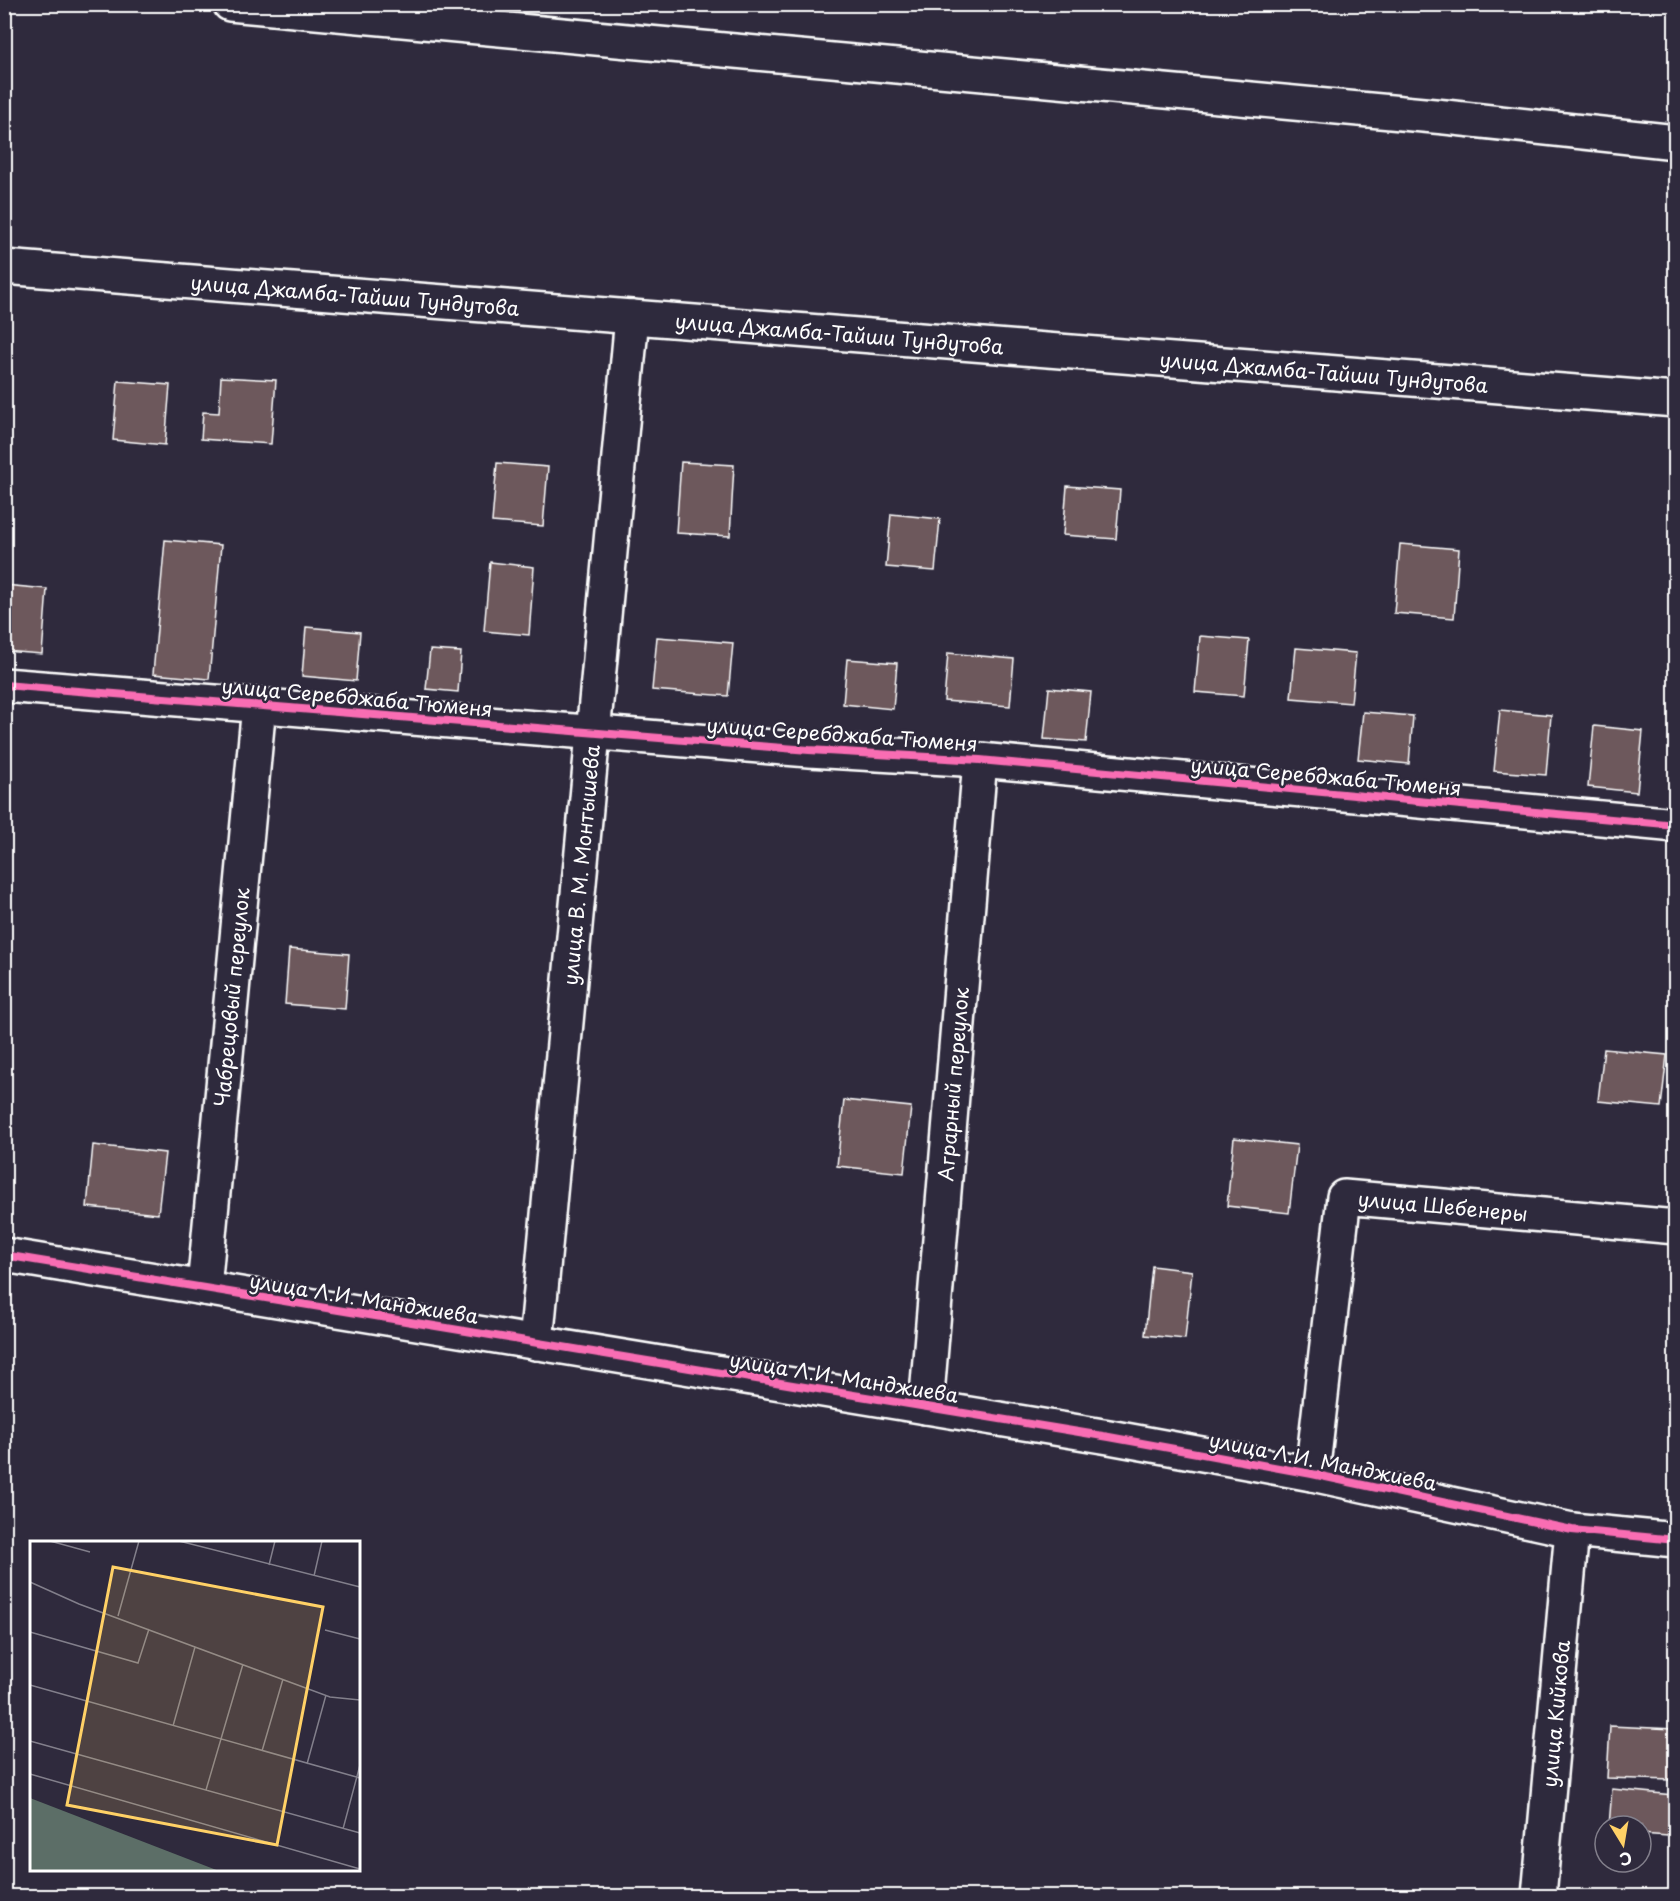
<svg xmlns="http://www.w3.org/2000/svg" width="1680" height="1901" font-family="'Playpen Sans',sans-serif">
  <rect width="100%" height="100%" fill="#2f2a3d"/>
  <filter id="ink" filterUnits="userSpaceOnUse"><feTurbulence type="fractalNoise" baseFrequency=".0167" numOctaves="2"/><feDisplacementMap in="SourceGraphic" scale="12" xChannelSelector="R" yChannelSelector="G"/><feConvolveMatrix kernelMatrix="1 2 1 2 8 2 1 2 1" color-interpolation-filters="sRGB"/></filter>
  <g filter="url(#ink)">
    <path fill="#6d585b" stroke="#fff" stroke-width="1.5" d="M221,377L276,380L271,444L201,439L203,412L219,413Z
      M118,381L170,385L165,445L113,440Z
      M681,462L734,465L730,536L676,533Z
      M497,463L548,467L543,526L492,522Z
      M1067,486L1120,490L1116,539L1063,535Z
      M891,514L940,519L935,571L886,567Z
      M165,540L221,545L209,679L153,674Z
      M1400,544L1459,549L1454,618L1394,613Z
      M490,562L534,567L529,635L484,631Z
      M4,585L47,589L42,654L4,651Z
      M306,627L360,632L356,681L302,676Z
      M1200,636L1249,640L1244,696L1195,692Z
      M657,637L733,643L728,696L652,690Z
      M1296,648L1356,653L1351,703L1291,698Z
      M430,650L461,652L458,692L426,689Z
      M948,653L1014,659L1010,706L944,701Z
      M847,659L897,663L893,709L843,704Z
      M1049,688L1091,692L1086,742L1044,739Z
      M1500,710L1551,715L1546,775L1494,771Z
      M1363,712L1413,716L1409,764L1358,759Z
      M1594,726L1643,731L1637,792L1588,787Z
      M289,949L349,954L345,1009L285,1004Z
      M1604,1049L1667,1055L1661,1107L1598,1101Z
      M844,1100L911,1107L904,1173L837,1166Z
      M1234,1138L1297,1145L1289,1213L1227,1206Z
      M93,1145L165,1153L158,1214L87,1207Z
      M1152,1266L1192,1271L1185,1339L1145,1335Z
      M1610,1726L1674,1729L1671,1780L1607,1778Z
      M1612,1789L1673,1795L1668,1836L1641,1834V1826H1609Z"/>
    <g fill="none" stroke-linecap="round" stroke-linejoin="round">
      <g stroke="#fff" stroke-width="38">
        <g id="minor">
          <path id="s1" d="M4,267L1676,400"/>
          <path d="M4,685L809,750L980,760L1676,825"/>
          <path d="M4,1255L1109,1437L1312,1474L1572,1530L1676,1540"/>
          <path id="s2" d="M204,1288L259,705"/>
          <path id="s3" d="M536,1343L632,317"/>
          <path id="s4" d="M926,1407L980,760"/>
          <path id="s5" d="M1312,1474L1344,1197L1676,1227"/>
          <path id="s6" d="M1539,1896L1572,1530"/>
        </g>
      </g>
      <g stroke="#fff" stroke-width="38">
        <path id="highway" d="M230,4L1445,117L1676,142"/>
      </g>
      <use href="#minor" stroke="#2f2a3d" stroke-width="33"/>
      <use href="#highway" stroke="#2f2a3d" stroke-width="33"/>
      <g stroke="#2f2a3d" stroke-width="11">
        <path id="cycleway" d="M4,685L809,750L980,760L1676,825
          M4,1255L1109,1437L1312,1474L1572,1530L1676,1540"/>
      </g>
      <use href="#cycleway" stroke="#f96db3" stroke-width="8"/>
    </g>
  </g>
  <g text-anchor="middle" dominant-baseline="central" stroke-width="5" stroke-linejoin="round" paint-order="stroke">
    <g font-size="20" fill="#fff" stroke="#2f2a3d">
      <text stroke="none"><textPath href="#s1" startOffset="352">улица Джамба-Тайши Тундутова</textPath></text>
      <text stroke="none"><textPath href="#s1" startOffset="838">улица Джамба-Тайши Тундутова</textPath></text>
      <text stroke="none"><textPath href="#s1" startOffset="1324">улица Джамба-Тайши Тундутова</textPath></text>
      <text transform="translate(357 697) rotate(5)">улица Серебджаба Тюменя</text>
      <text transform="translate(842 734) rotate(4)">улица Серебджаба Тюменя</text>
      <text transform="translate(1326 776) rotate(5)">улица Серебджаба Тюменя</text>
      <text stroke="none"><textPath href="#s3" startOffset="480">улица В. М. Монтышева</textPath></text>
      <text stroke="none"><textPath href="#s2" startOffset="292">Чабрецовый переулок</textPath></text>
      <text stroke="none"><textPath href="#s4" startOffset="324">Аграрный переулок</textPath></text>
      <text stroke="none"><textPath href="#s5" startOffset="378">улица Шебенеры</textPath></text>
      <text transform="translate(364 1298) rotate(9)">улица Л.И. Манджиева</text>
      <text transform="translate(844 1377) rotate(9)">улица Л.И. Манджиева</text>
      <text transform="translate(1323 1461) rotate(11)">улица Л.И. Манджиева</text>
      <text stroke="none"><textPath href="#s6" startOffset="183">улица Кийкова</textPath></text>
    </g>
  </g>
  <g transform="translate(30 1541)">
    <rect width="330" height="330" fill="#2f2a3d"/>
    <path d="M0,257L189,330H0Z" fill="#5c6e67"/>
    <path fill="none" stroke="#827f8b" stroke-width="1.5" d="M20,0L60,11M149,0L330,46M239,24L245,0M284,35L292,0M0,41L49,63L300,156L330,159M88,75L109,0M295,89L330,98M0,91L108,122L119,88M0,144L330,237M143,185L165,106M0,200L330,292M232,210L253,138M277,223L296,154M0,233L330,328M176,249L213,123M313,288L330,224"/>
    <path fill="#ffd166" fill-opacity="0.15" stroke="#ffd166" stroke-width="3" d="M83,26L293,66L247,304L37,264Z"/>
    <rect width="330" height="330" fill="none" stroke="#fff" stroke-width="3"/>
  </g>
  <rect width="1680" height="1901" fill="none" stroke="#2f2a3d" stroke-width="24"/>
  <rect x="12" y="12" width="1656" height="1877" fill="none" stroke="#fff" stroke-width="2" filter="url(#ink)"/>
  <g transform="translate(1623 1844) rotate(169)"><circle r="28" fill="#2f2a3d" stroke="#827f8b" stroke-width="1.5"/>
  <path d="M0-4.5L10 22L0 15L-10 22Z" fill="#ffd166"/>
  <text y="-9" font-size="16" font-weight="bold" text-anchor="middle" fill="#ffffff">С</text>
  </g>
</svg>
